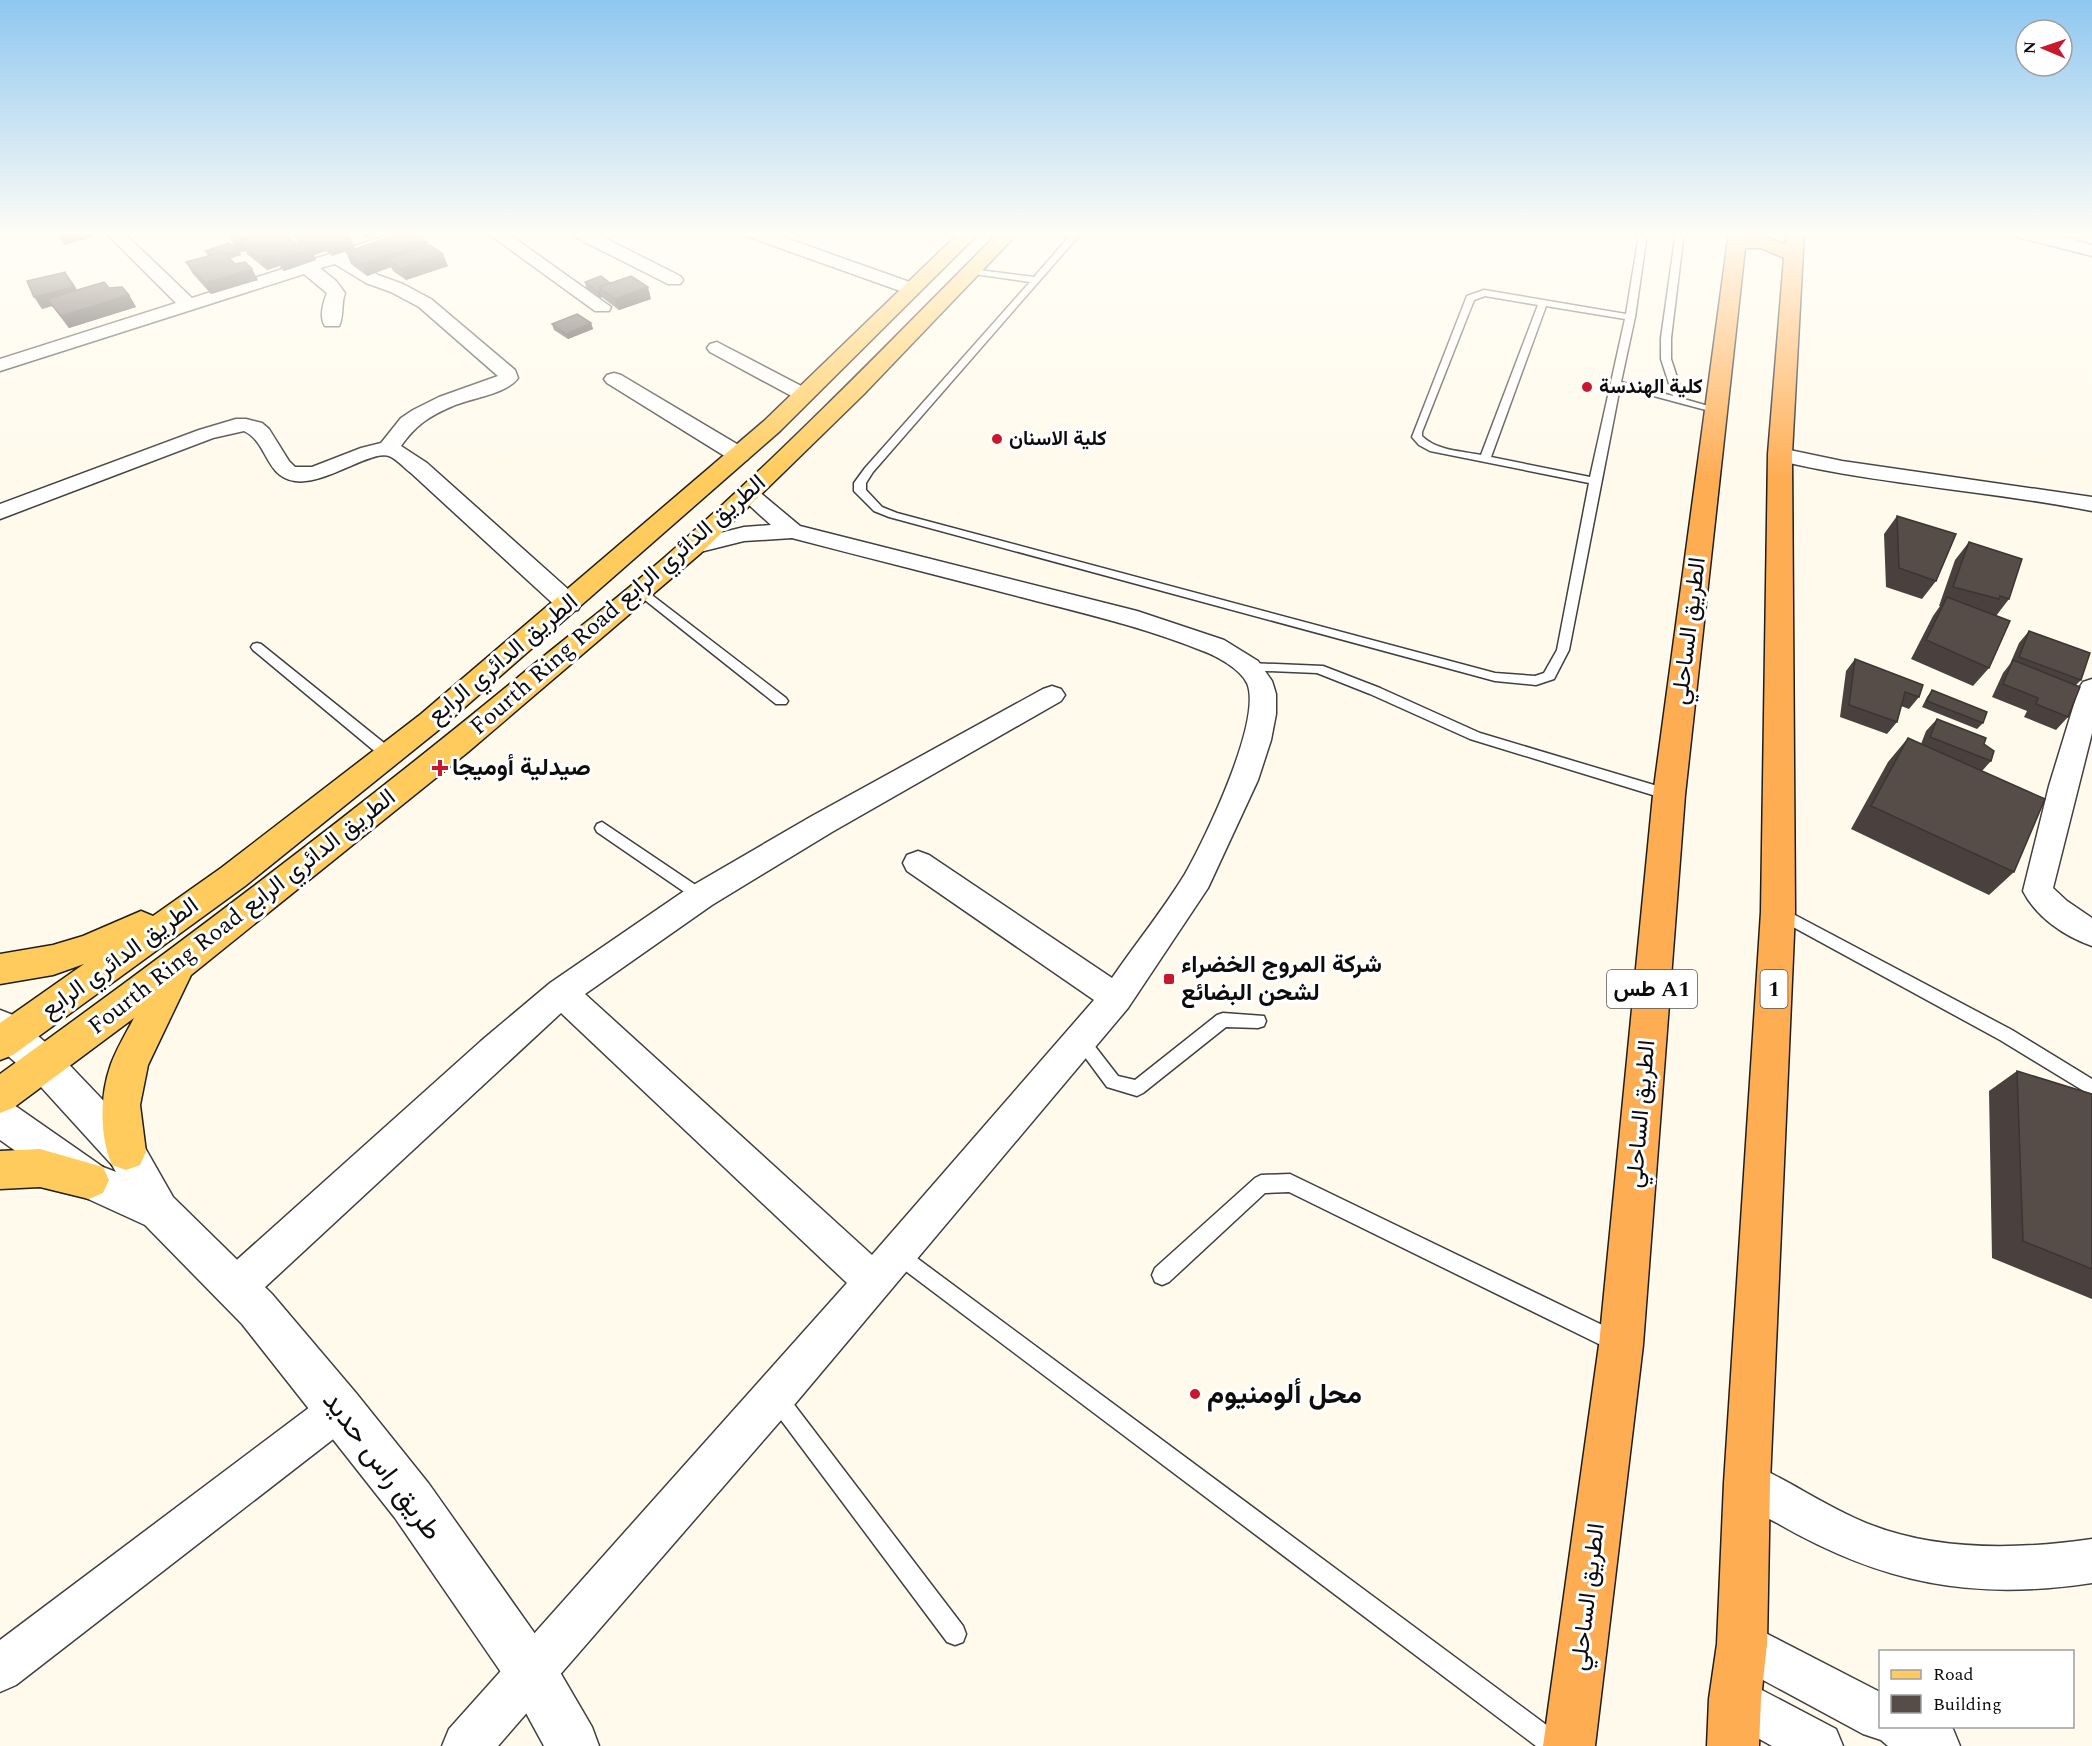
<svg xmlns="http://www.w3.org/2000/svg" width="2092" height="1746" font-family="Spectral,Vazirmatn,serif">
  <rect width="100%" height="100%" fill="#fffaec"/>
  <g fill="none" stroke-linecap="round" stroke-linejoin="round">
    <g stroke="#404040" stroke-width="3">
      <path id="service" d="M1073,232H1082L873,472L866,483V490L882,507L897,513L1495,673L1535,676L1544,673L1557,650L1589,483L1430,451L1419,445L1412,437L1467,296L1484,290L1626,314L1638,241L1635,232H1643L1646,241L1635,317L1621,382L1673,396L1661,359V338L1676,232H1684L1671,338V359L1684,399L1722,410L1717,413L1620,387L1569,650L1554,679L1536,685L1495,681L889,517L874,511L854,491V483L865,468L1030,282L974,274L971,273V269L1034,277ZM1485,296L1538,305L1481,455C1462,451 1437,451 1422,436V432L1474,300ZM1546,306L1625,319L1590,477L1491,457Z
        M640,586L786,698L788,701L786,704H776L636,593V587Z
        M257,643L261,644L394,751L396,755L394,759H384L253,650L251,647L253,644Z
        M1249,663L1323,666L1380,688L1480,733L1674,791L1676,795L1669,800L1470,739L1370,694L1317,673L1244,670L1243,667Z
        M602,822L706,892L709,896L706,900H696L597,832L595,828L597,824Z
        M1778,906L2012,1030L2092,1079V1096L2000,1040L1773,916L1770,912L1773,908Z
        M1223,1013L1264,1016L1266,1021L1264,1026L1258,1028L1226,1027L1143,1093L1137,1096L1107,1087L1073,1041L1075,1036L1081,1034L1087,1036L1118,1076L1135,1080L1217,1015Z
        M1290,1174L1625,1336L1628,1343L1625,1350L1618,1353L1611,1350L1289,1192L1265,1193L1169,1282L1162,1285L1155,1282L1152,1275L1155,1268L1255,1178L1261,1175Z
        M898,1244L1564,1738L1568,1746H1536L891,1260L889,1253L891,1246Z
        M776,1387L783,1390L963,1626L966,1634L963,1642L955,1645L947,1642L769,1404L766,1397L769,1390Z"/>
    </g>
    <g stroke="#404040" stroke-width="3">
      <path id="minor" d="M105,232H123L192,298L398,232H424L422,236L351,258L378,275L403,284L431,299L515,370L518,378C507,394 471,398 453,406C429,416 416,425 401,446L427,463L578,598L581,604L578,610L569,612L560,610L411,473C404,468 397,459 389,456C370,450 324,486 295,481C265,477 268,442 244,431L213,438L0,519V504L199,430L236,419H246L262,423L269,429L289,461L295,467H312L361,448L381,443L401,418L413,410L439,397L498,376L419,307L391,292L366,283L335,264L320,268L336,281L345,293C341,303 344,317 339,326H325C319,317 323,303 327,293L304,274L0,371V359L176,303Z
        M486,232H506L611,307L609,311H595Z
        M571,232H593L680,276L683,280L680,284H668L573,236Z
        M744,232H769L918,285L921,289L918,293H906L746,236Z
        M2011,232H2046L2092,245V256L2013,236Z
        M717,342L811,391L814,395L811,399H797L710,352L707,348L710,344Z
        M614,373L621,375L747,450L750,455L747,460L739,461L731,460L607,383L604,379L607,375Z
        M1780,448L1842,461L2092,497V511C1986,490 1878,485 1772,459L1769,454L1772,449Z
        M749,488L757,490L800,526L1137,611L1224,640L1258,661L1272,681L1276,694V714L1271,740L1258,780L1208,888L1128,1008L789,1411L498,1746H442L449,1729L847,1283L561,1013L249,1302L235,1307L221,1302L216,1288L221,1274L481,1041L550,983L690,887L812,816L1043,689L1052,686L1061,689L1065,695L1061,701L832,832L712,905L585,994L872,1255L1094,1000L907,871L903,863L907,855L918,851L929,855L1112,978C1136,943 1163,910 1185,874C1205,839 1263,719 1247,683C1240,669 1217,656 1203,651C1144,627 1082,613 1021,597C944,577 868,558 792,538L744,541L692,554L684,552L680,547L684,542L744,527L771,525L738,495L741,490Z
        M2092,679V733L2053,888L2067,901L2092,918V946C2065,937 2036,917 2023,891L2049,786L2079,688L2083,682Z
        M340,1389L354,1395L360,1409L354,1423L16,1685L0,1692V1640L326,1395Z
        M1747,1462C1785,1478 1819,1502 1857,1519C1929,1552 2016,1550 2092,1539V1583C1972,1601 1883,1584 1777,1523C1764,1516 1746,1509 1734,1499C1730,1496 1728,1488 1726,1483L1732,1468Z
        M1742,1621L1880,1692V1726H1948L1953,1729L1960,1746H1888L1881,1740L1863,1734L1726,1660L1719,1644L1726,1628Z
        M1735,1676L1836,1729L1843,1746H1772L1718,1716L1712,1699L1718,1682Z"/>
    </g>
    <g stroke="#404040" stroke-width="3">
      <path id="tertiary" d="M0,1010L13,1015L57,1052L140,1139L173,1197L272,1294L356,1393L429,1484L550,1655L592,1727L599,1746H544L514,1691L395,1518L242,1324L145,1225L75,1193L0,1140V1100L14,1105L103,1167L116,1172L112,1165L31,1076L0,1049Z"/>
    </g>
    <g stroke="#1e1e1e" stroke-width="3">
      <path id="primary" d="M960,232H980L780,431L441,728L245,886L13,1055L0,1060V1023L84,964L53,975L0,984V954L53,945L83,936L141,911L153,916L221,868L421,714L764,421Z
        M999,232H1019L864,394L701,553L468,752L191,975L148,1065L140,1105L146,1152L140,1165L126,1170L112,1165C99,1135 100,1095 111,1064C117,1048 126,1033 134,1018L13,1108L0,1113V1074C180,944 356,811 527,670C579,627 634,586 684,540C793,442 896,336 999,232Z
        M40,1149L103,1167L109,1180L103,1193L89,1199L40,1187L0,1189V1151Z"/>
    </g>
    <g stroke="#1e1e1e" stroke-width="3">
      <path id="trunk" d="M1729,232H1747V237L1764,236L1785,244L1786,232H1804L1792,454L1795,912L1770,1483L1767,1644L1761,1699L1759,1746H1707L1709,1699L1717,1644L1724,1483L1761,912L1768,454L1784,258L1761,248H1745L1685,795L1643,1345L1595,1746H1543L1599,1345L1653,795Z"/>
    </g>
    <use href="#service" fill="#fff" fill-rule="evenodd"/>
    <use href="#minor" fill="#fff" fill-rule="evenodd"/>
    <use href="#tertiary" fill="#fff" fill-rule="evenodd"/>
    <use href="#primary" fill="#ffcb5c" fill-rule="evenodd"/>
    <use href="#trunk" fill="#ffad53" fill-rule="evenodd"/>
  </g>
  <path fill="#4a413e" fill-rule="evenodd" d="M242,232H343L355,248L332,256L326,251L314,255L316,260L284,271L279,266L267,270L247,254L246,251L241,252L240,251L241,255L230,258L235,264L258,280L211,294L193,274L186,262L208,256L205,251L234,246L229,236ZM293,234L299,245L287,236Z
    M357,232H385L366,238Z
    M427,242L428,245L448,266L406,280L393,271L391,267L367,276L351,264L346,252Z
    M585,282L610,283L651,299L619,310L603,298L602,297L600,298L586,288Z
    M73,283L77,290L109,288L129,295L136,307L69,328L52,306L42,309Z
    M591,323L593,329L568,339L554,330L552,324Z
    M1897,516L1936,581L1922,599L1886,587L1884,534Z
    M1969,542L2009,599L1996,616L1989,668L1973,686L1911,659L1933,616L1940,606H1939L1955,560Z
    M2029,631L2081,680L2076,685L2068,717L2056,730L2024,717L2027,711L1992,697L2003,673L2010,664L2019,643Z
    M1855,659L1919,697L1909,709L1901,706L1897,722L1887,734L1840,717L1846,671Z
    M1932,690L1983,723L1977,729L1922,707L1927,697Z
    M1937,719L1984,744L1991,761L1982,771L2014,872L1989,895L1851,829L1888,762L1908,738L1921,744L1926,731Z
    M2017,1071L2092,1094V1299L1992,1258L1989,1091Z"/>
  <path fill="#3c3532" d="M62,232H90L93,237L64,245L57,233Z
    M217,232H231L220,236Z
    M261,232H273L241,242L246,251L241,252L235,241Z
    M281,232H298L283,237Z
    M363,232H385L366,238Z
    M350,237L355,248L332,256L327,244Z
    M320,240L326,251L314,255L316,260L284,271L279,259L310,249L307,244Z
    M427,242L432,254L388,259L391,267L367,276L362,264Z
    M238,249L241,255L217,263L214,257Z
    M443,254L448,266L406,280L401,269Z
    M273,255L279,266L267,270L261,259Z
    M252,269L258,280L211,294L205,283Z
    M65,272L73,283L81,299H47L52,306L42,309L34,297Z
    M648,287L651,299L619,310L615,299Z
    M601,291L602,297L600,298L598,292Z
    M129,295L136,307L69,328L61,316Z
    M591,323L593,329L568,339L566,334Z"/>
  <path fill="#564c48" stroke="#3c3532" stroke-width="1.5" d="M242,232H261L235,241L229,236Z
    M273,232H282L302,248L307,246L311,249L279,259L273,255L261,259L241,242Z
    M298,232H343L350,237L327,244L320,240L307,244L293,234Z
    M406,232H412L427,242L362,264L346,252Z
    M229,243L238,249L225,253L223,252L211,255L205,251Z
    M430,245L443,254L401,269L388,259Z
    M223,252L235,264L245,262L252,269L205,283L186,262Z
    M65,272L73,287L34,297L27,281Z
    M601,276L610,283L599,287L601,291L598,292L585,282Z
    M631,276L648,287L615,299L599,287Z
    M104,282L109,288L122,287L129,295L61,316L47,299Z
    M577,314L591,323L566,334L552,324Z
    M1897,516L1956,534L1936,581L1899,568Z
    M1969,542L2022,559L2009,599L2000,596L1999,599L1953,587Z
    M1947,597L2010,621L1989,668L1926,640Z
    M2029,631L2090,653L2081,680L2019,657Z
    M1855,659L1923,685L1919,697L1905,692L1897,722L1849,705Z
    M2013,660L2080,687L2068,717L2036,704L2038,698L2003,684Z
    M1932,690L1987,712L1983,723L1927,701Z
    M1937,719L1986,738L1984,744L1994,751L1991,761L1930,737Z
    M1908,738L2045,799L2014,872L1871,806Z
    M2017,1071L2092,1094V1269L2023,1241Z"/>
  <linearGradient id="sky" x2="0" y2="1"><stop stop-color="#8fc7f0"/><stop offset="0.49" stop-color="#fffdf6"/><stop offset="1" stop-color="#fffdf6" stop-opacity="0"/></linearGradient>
  <rect width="2092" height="477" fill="url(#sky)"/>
  <g fill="#c9182e" stroke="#fff" stroke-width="2">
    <circle cx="1587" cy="387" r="6"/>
    <circle cx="997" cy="439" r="6"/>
    <path d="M437 759h6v6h6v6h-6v6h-6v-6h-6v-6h6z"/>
    <rect x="1163" y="973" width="12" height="12" rx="3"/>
    <circle cx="1195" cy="1394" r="6"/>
  </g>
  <g text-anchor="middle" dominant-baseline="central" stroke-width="6" stroke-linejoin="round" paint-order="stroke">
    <g font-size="20" font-weight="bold" fill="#0d0d0d" stroke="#fff" text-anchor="start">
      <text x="1599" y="387">كلية الهندسة</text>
      <text x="1009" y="439">كلية الاسنان</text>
    </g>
    <g fill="#fff" stroke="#565656" stroke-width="1.5">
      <rect x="1607" y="970" width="90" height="38" rx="4.5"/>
      <rect x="1760.5" y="970" width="27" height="38" rx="4.5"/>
    </g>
    <g font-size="22" font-weight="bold" fill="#0d0d0d">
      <text x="1652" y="989">طس A1</text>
      <text x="1774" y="989">1</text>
    </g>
    <g font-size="24" fill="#0d0d0d" stroke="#fff">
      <text transform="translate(618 605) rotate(-41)">Fourth Ring Road الطريق الدائري الرابع</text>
      <text transform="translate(1689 631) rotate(-83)">الطريق الساحلي</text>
      <text transform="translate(503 659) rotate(-40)">الطريق الدائري الرابع</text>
      <text transform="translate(242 912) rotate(-38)">Fourth Ring Road الطريق الدائري الرابع</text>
      <text transform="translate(120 958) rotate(-36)">الطريق الدائري الرابع</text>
      <text transform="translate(1641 1114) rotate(-85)">الطريق الساحلي</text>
      <text transform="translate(1588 1597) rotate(-83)">الطريق الساحلي</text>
    </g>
    <g font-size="24" font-weight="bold" fill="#0d0d0d" stroke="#fff" text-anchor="start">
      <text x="452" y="768">صيدلية أوميجا</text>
      <text x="1181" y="965">شركة المروج الخضراء<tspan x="1181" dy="28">لشحن البضائع</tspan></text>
    </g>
    <g font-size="28" font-weight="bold" fill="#0d0d0d" stroke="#fff" text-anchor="start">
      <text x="1207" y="1394">محل ألومنيوم</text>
    </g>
    <g font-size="28" fill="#0d0d0d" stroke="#fff">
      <text transform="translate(382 1466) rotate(53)">طريق راس حديد</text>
    </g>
  </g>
  <rect x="1879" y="1650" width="195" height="78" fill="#ffffff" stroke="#9e9e9e" stroke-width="1.5"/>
  <rect x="1891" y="1670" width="30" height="9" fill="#ffcb5c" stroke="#9e9e9e" stroke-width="1.5"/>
  <text x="1933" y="1680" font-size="18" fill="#0d0d0d">Road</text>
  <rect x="1891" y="1695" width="30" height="18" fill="#564c48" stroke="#9e9e9e" stroke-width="1.5"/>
  <text x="1933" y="1710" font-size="18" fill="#0d0d0d">Building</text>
  <g transform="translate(2044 48) rotate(272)"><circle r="28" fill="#ffffff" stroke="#9e9e9e" stroke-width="1.5"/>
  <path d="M0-4.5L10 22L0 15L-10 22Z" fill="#c9182e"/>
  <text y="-9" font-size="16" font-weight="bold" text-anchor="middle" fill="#0d0d0d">N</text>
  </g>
</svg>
